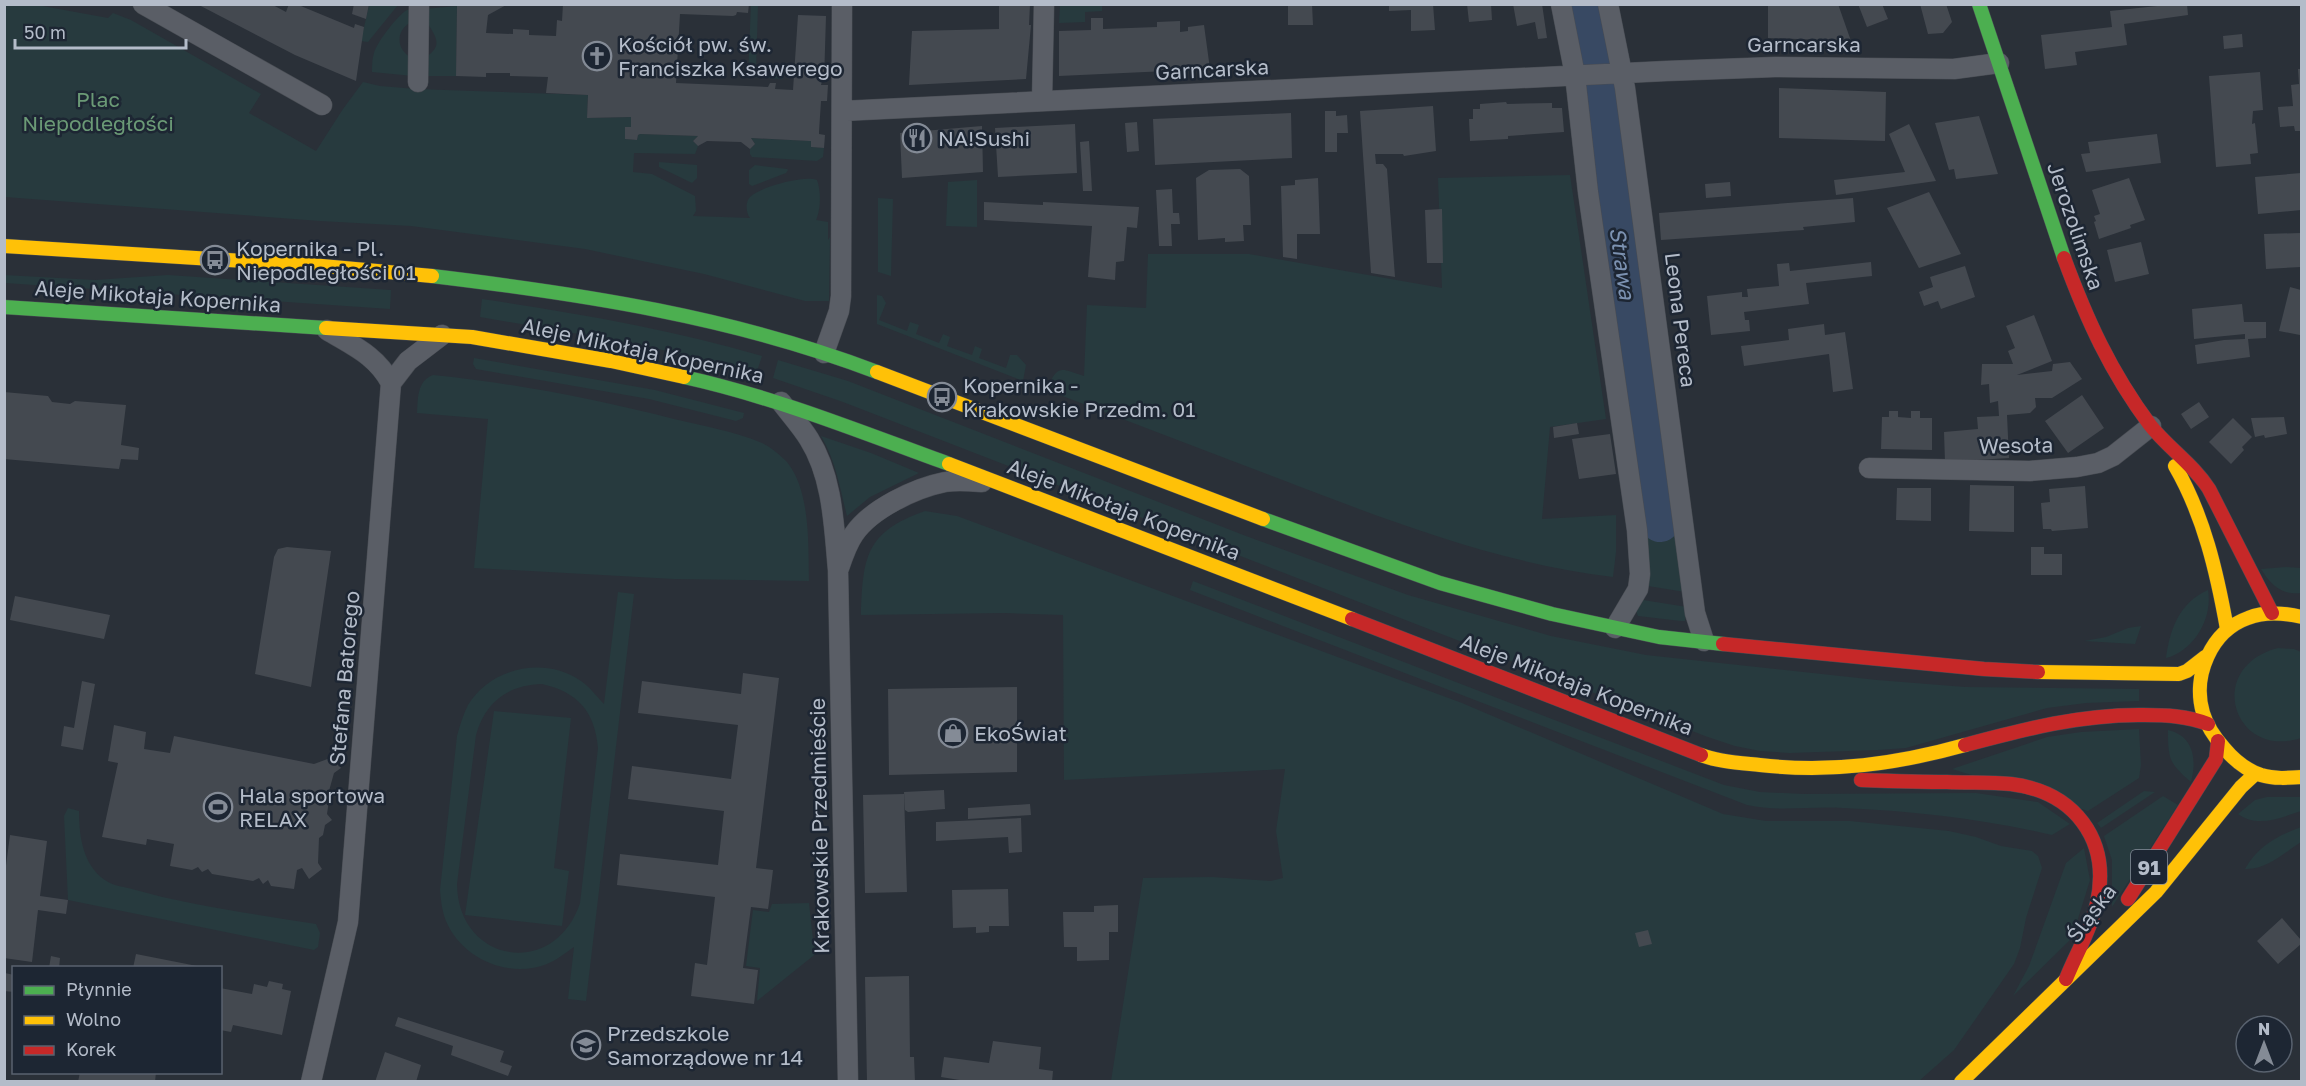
<svg xmlns="http://www.w3.org/2000/svg" width="2306" height="1086" font-family="'Golos Text',sans-serif">
  <rect width="100%" height="100%" fill="#2a3038"/>
  <path fill="#273a3e" fill-rule="evenodd" d="M4,5H37L108,18L113,13L131,20L261,94L249,113L316,151L343,109L363,82L380,86L416,89L588,95L587,118L631,117V127L625,128V139L637,140L638,135L640,134L698,136L693,141L698,146L695,154L634,153L633,172L652,174L695,196L696,211L693,216L750,218C746,213 745,202 750,197C760,187 804,175 817,180C821,190 821,210 816,220L828,222V240L830,237L829,301H805L704,274L585,249L411,226L320,221L5,197Z
    M369,5H398L368,42L361,41Z
    M751,5H758L756,72L783,73V79L748,77Z
    M1060,5H1102V11L1085,12V22L1059,23Z
    M1592,5H1599L1608,46L1601,47Z
    M457,6L456,76H425L424,58C443,47 437,38 428,24C426,21 425,14 424,9Z
    M407,10H411V22C395,31 396,50 412,58L413,76L372,72C372,66 372,59 374,53C377,42 397,16 407,10Z
    M1619,94L1685,592L1648,586L1585,98L1594,97L1598,150L1641,445L1650,523L1668,522L1617,157L1612,95Z
    M751,138L809,141H811V147L824,148L823,157L817,161L752,157L750,154V149L755,144Z
    M659,162L697,165V178L692,183L659,167Z
    M755,165L787,169L788,170L786,173L752,186L749,184V170Z
    M1570,175L1606,419L1550,427L1542,519L1616,515V552L1613,577C1504,564 1400,525 1298,486C1214,454 1130,422 1047,390C1057,364 1060,368 1084,376L1087,305L1146,308L1148,254H1249L1442,288L1438,178Z
    M977,180V227L946,226L948,182Z
    M878,198L893,199L891,276L878,272Z
    M4,275L95,280L168,275L391,290L390,309L5,283Z
    M877,295L882,296L886,303L879,320L907,331L910,322L919,325L916,334L939,343L943,334L950,337L947,346L972,355L975,346L982,349L979,358L1006,368L1010,355H1017L1026,365L1023,381L877,324Z
    M482,299C576,313 670,329 762,356L756,374L647,346L480,317Z
    M474,358L655,390L744,413L743,418L736,421L649,399L476,369L473,364Z
    M778,360L848,381L1246,536L1408,595L1551,636L1646,655L1877,680L1965,687L2139,689V701L2086,703L2047,708L1906,748L1878,750L1790,753L1760,751L1735,746L1705,736L843,402L773,378Z
    M433,375C514,383 595,399 674,419C703,426 734,431 762,443C771,447 780,455 787,462C811,492 808,545 809,581L674,579L474,568L488,419L417,413C418,398 417,381 433,375Z
    M821,436L871,453L919,473L870,497L847,516C840,489 836,461 821,436Z
    M925,511L957,516L1462,703L1723,814L1766,821H1850L1949,831L1976,837L2001,846L2032,851L2038,856L2042,868L2026,918L2020,948L2014,964L1954,1050L1919,1081H1111L1143,878L1212,877L1271,881L1283,878L1276,831L1285,769L1064,780L1063,615L1004,613L861,615C863,558 865,532 925,511Z
    M2286,567L2301,568V593C2281,595 2271,585 2261,569Z
    M1193,581L1724,785L1760,792L1803,794L1976,793L2038,802L2070,824L2052,835C1984,819 1913,811 1843,808C1811,806 1779,812 1747,805L1190,590Z
    M2208,590C2213,618 2194,651 2166,658C2170,629 2179,603 2208,590Z
    M618,592L634,594L586,1001L568,999L574,947C565,953 557,960 547,964C509,979 462,959 446,921C442,911 441,901 440,890L457,736C460,725 463,715 468,705C491,667 545,656 581,681C590,687 597,697 604,704ZM542,684C578,692 595,712 598,748L580,903C555,979 458,964 457,884L476,735C485,702 508,685 542,684Z
    M1643,600L1687,607L1685,621H1681L1638,616L1636,611Z
    M2141,626L2135,644L2084,641L2106,637L2128,628Z
    M2278,648L2294,649L2301,652V738C2233,760 2204,667 2278,648Z
    M494,711L571,718L554,868L569,871L562,926L465,915Z
    M2139,729L2141,765L2139,778L2088,811L1952,769L2047,737L2081,732Z
    M2168,730C2194,736 2197,760 2191,782C2169,763 2168,759 2168,730Z
    M2144,791L2155,792L2101,828L2097,823Z
    M2163,796L2178,805L2112,907V860L2104,836Z
    M2267,797H2301V811C2280,818 2257,828 2238,814L2255,800Z
    M68,808L79,811C79,837 83,869 110,883C116,886 125,887 132,889C191,906 255,914 316,924L320,933L318,947L314,950L68,900L64,816Z
    M2301,827V842C2284,853 2267,870 2245,869C2258,846 2277,836 2301,827Z
    M2084,848L2090,880L2072,938L2013,996L2029,966L2066,863Z
    M809,903L813,940L818,941V952L757,1001L760,968L746,966L753,910L769,912L772,904Z"/>
  <g fill="none" stroke-linecap="round" stroke-linejoin="round">
    <path stroke="#384963" stroke-width="40" d="M1582,4L1599,97L1660,522"/>
  </g>
  <path fill="#444950" d="M197,4H271L286,12L289,4H296L354,28L355,24L364,27L356,81L295,55Z
    M354,4H369L366,19L352,14Z
    M467,4H508L488,15L486,33L513,34V29L529,30V35L556,36L557,20L562,21L563,4H749L748,13L737,12L736,15L733,16L680,14L676,83L768,87L770,83H776L775,89L793,90L798,15L826,16L824,81H822L821,85H828L827,101H821L819,132V134L825,135L824,148L811,147V141H809L751,138L755,144L750,149L741,142L707,141L698,146L693,141L698,136L640,134L638,135L637,140L625,139V127H631V117L587,118L588,95L546,93L548,77L510,76V73H486V77L456,76L457,6Z
    M999,4H1030L1029,25H1031L1026,79L909,85L912,31L999,29Z
    M1288,4H1312L1313,25H1288Z
    M1389,4H1433L1435,30L1411,31V10L1389,11Z
    M1467,4H1491L1492,20L1469,22Z
    M1513,4H1542L1547,38L1538,39L1535,22L1517,26Z
    M1768,4H1838L1851,41L1768,38Z
    M1858,4H1882L1888,19L1867,27Z
    M1920,4H1946L1952,22L1943,33L1928,34Z
    M2176,4H2187L2188,15L2124,24L2127,45L2075,52L2077,65L2045,69L2041,35L2112,27L2110,11Z
    M1091,18H1103V29L1157,27V22L1180,21V32L1188,31V27L1204,25L1210,69L1059,76V31L1091,30Z
    M2242,34L2243,47L2224,49L2223,36Z
    M2298,69H2301V131H2295L2294,126L2280,127L2278,107L2293,106L2291,85L2299,84Z
    M2260,72L2263,110L2253,111L2252,124L2255,123L2258,153L2250,154L2251,164L2216,167L2209,76Z
    M1779,88L1886,92L1885,141L1779,138Z
    M1506,102L1507,104L1552,103V108H1562L1564,132L1508,136V139L1470,141L1469,119H1473V109H1480V104Z
    M1433,106L1436,151L1404,156L1403,154H1375L1376,164H1383L1387,169L1395,277L1371,273L1360,111Z
    M1325,111H1336V116L1347,115L1348,133H1337V152H1325Z
    M1291,113L1292,158L1155,165L1153,119Z
    M1979,116L1998,174L1956,179L1954,169L1949,170L1935,123Z
    M1137,122L1139,151L1127,152L1125,123Z
    M1075,124L1077,173L998,177L995,128Z
    M1909,124L1936,181L1836,195L1834,180L1905,172L1889,134Z
    M982,126L983,172L902,178L900,133Z
    M2157,134L2161,163L2086,172L2081,154L2090,153L2088,142Z
    M1089,141L1092,191H1083L1080,142Z
    M1240,169L1249,176L1251,225H1243L1244,241L1225,242V238L1198,240L1196,178L1209,170Z
    M2301,173V210L2258,214L2255,177Z
    M1318,178L1320,234H1297V259L1283,257L1281,186L1295,185V180Z
    M2129,178L2145,220L2130,225L2131,228L2099,239L2094,222L2096,221L2094,216L2100,214L2092,190Z
    M1730,182L1731,196L1706,198L1705,184Z
    M1172,189L1173,213H1179L1180,224H1171L1172,246H1159L1156,190Z
    M1929,192L1961,254L1919,268L1887,208Z
    M1853,198L1855,222L1803,227L1804,230L1661,240L1659,213Z
    M984,202L1043,205V202L1139,207L1137,228L1127,227L1124,261L1116,262L1115,280L1088,277L1092,226L984,220Z
    M1442,209L1443,263H1427L1425,210Z
    M2301,233V267L2266,269L2264,234Z
    M2141,242L2149,274L2115,282L2107,250Z
    M1871,262L1872,276L1806,283L1809,304L1744,312L1745,320H1749L1750,331L1711,335L1707,296L1742,292V297H1748L1747,289L1779,286L1777,264L1789,263L1790,271Z
    M1965,266L1975,297L1941,309L1938,301L1924,306L1919,292L1933,287L1930,277Z
    M2290,287L2301,290L2300,335L2279,331Z
    M2242,304L2244,322H2266V338L2248,339L2250,357L2197,364L2195,345L2224,340L2245,339V334L2194,339L2192,309Z
    M2034,315L2052,361L2017,375L2052,371L2053,364L2070,362L2082,379L2052,398H2035L2036,407L2030,413L2007,415L2009,458L1945,462L1944,432L1978,429L1977,417L1999,416L1998,401L1990,403L1989,384L1981,385L1982,364H2013L2008,351L2015,348L2006,326Z
    M1824,324L1825,335L1845,332L1853,389L1833,392L1829,354L1744,366L1741,346L1789,340L1788,329Z
    M4,392L48,396L52,402L70,404L75,401L126,405L121,445L139,448L138,460L121,459L119,469L4,459Z
    M2082,395L2104,428L2068,453L2045,421Z
    M2199,402L2209,417L2191,429L2181,414Z
    M1889,411H1898V417L1911,418V411H1920V418H1932V450L1881,449L1882,417H1889Z
    M2284,417L2287,434L2265,438L2264,435L2255,437L2251,418Z
    M2233,418L2252,437L2242,447L2244,450L2231,464L2209,442Z
    M1577,423L1579,434L1554,438L1553,427Z
    M1610,434L1616,474L1579,479L1572,439Z
    M1970,485L2014,486V532L1969,531Z
    M2085,486L2088,528L2052,531L2051,529H2043L2041,503L2050,502L2049,489Z
    M1897,488H1931V521L1896,520Z
    M287,547L331,551L311,687L255,674L274,557L278,549Z
    M2031,547H2044V554H2062V575H2031Z
    M15,596L110,615L104,639L10,620Z
    M743,673L779,678L756,868L773,870L769,902L768,909L751,907L743,968L758,970L754,1004L691,996L695,963L707,965L715,897L617,885L620,854L718,865L724,811L628,799L632,766L731,779L738,725L638,713L642,681L741,694Z
    M82,681L95,684L83,750L61,746L64,726L74,728Z
    M1017,687V772L889,775L888,689Z
    M114,725L146,732L144,749L170,753L174,736L314,764L333,757L341,768L334,773L327,798L329,800L327,814L332,820L325,825L323,835L319,838L318,863L322,869L309,879L302,868L297,870L294,889L271,886L268,880L263,884L259,878L253,881L212,874L208,869L202,872L198,867L192,870L170,866L174,844L147,839L146,845L102,837L118,763L108,761Z
    M944,790L945,809L908,812L905,810L904,792Z
    M904,794L907,892L865,893L863,795Z
    M1030,804L1031,815L968,819V808Z
    M1021,818L1022,852L1009,853L1008,837L936,841V822Z
    M10,835L47,841L40,896L68,900L66,914L38,910L32,962L4,958V881Z
    M1008,889L1009,926H989V932L976,933V927L953,928L952,890Z
    M1118,905V932H1109V960L1077,961V947H1064L1063,912H1094V906Z
    M2282,918L2301,940V944L2278,964L2257,941Z
    M1648,930L1652,944L1639,947L1635,933Z
    M136,954L197,966V968H133Z
    M51,956L60,958L59,968H49Z
    M5,973L14,975V992L4,991Z
    M909,976L910,1057H914L915,1082H867L865,977Z
    M269,981L283,984L282,989L291,991L282,1035L233,1025L231,1032L220,1030V988L252,994L254,984L267,987Z
    M398,1017L504,1051L500,1062L512,1066L508,1076L451,1055L453,1046L395,1026Z
    M993,1041L1041,1047L1039,1069L1053,1071L1052,1082H972L941,1077L944,1057L989,1063Z
    M385,1052L421,1065L416,1082H375Z
    M80,1072H156L155,1082H78Z"/>
  <g fill="none" stroke-linecap="round" stroke-linejoin="round">
    <g stroke="#484c53" stroke-width="21">
      <path id="street" d="M143,4L322,105
        M1561,4L1575,75L1588,192L1637,530L1640,574L1638,589L1615,628
        M1608,4L1625,88L1695,613L1704,641
        M418,82L419,4
        M1042,101L1044,4
        M842,111L1666,71L1775,67L1954,69L1999,63
        M327,330C353,346 376,355 391,383
        M824,353L839,311L841,296L842,4
        M781,402C790,414 801,426 809,439C833,477 834,527 838,570L848,1082
        M1869,468L2030,471L2077,467L2098,463L2113,456L2151,426
        M839,568C843,556 847,544 854,534C871,509 915,488 945,482C957,480 969,481 982,482
        M311,1082L348,922L391,383L408,361L442,335"/>
    </g>
    <g stroke="#484c53" stroke-width="15">
      <path id="fast" d="M1979,4L2064,258
        M432,276C582,294 734,317 877,372
        M4,307L326,328
        M684,377C775,397 861,432 949,464
        M1263,519L1440,583L1552,614L1659,637L1723,644"/>
    </g>
    <g stroke="#484c53" stroke-width="15">
      <path id="slow" d="M4,246L322,266L432,276
        M326,328L472,337L611,361L684,377
        M877,372L1263,519
        M949,464L1352,619
        M2175,466C2204,516 2217,573 2227,629
        M2302,617C2284,613 2266,611 2248,618C2211,631 2192,676 2203,713C2207,726 2215,738 2224,748C2234,760 2246,770 2261,775C2274,779 2288,778 2302,777
        M2038,672L2179,674L2187,671L2205,657
        M1701,755C1719,762 1741,763 1760,765C1831,773 1897,764 1965,745
        M1961,1082L2156,892L2241,787L2255,774"/>
    </g>
    <g stroke="#484c53" stroke-width="15">
      <path id="jam" d="M2064,258C2087,320 2110,371 2150,425C2168,448 2193,464 2209,489L2272,613
        M1352,619L1701,755
        M1723,644L1984,669L2038,672
        M1965,745C2025,729 2082,714 2144,715C2166,715 2187,716 2208,724
        M1861,780C1890,781 1919,782 1947,782C1968,783 1990,782 2011,784C2074,792 2111,839 2097,903C2091,929 2076,954 2066,979
        M2128,899L2216,759L2218,741"/>
    </g>
    <use href="#street" stroke="#5a5e66" stroke-width="20"/>
    <use href="#fast" stroke="#4caf50" stroke-width="14"/>
    <use href="#slow" stroke="#ffc107" stroke-width="14"/>
    <use href="#jam" stroke="#c62828" stroke-width="14"/>
  </g>
  <defs>
    <g id="church-ring" transform="scale(1.5)"><circle r="9.5" fill="#1d2633" stroke="#848b96" stroke-width="1.5"/><path d="M-1.2-6h2.4v3.5h3.3v2.4h-3.3V6h-2.4V-.1h-3.3v-2.4h3.3Z" fill="#848b96"/></g>
    <g id="restaurant-ring" transform="scale(1.5)"><circle r="9.5" fill="#1d2633" stroke="#848b96" stroke-width="1.5"/><path d="M-5-6h1v4h1v-4h1v4h1v-4h1v5L-1.5 .5V6h-2V.5L-5-1ZM5-6V6H3V1.5H1.5Q1.5-4 5-6Z" fill="#848b96"/></g>
    <g id="bus-ring" transform="scale(1.5)"><circle r="9.5" fill="#1d2633" stroke="#848b96" stroke-width="1.5"/><path d="M-5-6H5V4H4V6H2V4H-2V6H-4V4H-5ZM-3.5-4V0h7V-4ZM-3.5 1.2v1.5H-2V1.2ZM2 1.2v1.5H3.5V1.2Z" fill="#848b96"/></g>
    <g id="shop-ring" transform="scale(1.5)"><circle r="9.5" fill="#1d2633" stroke="#848b96" stroke-width="1.5"/><path d="M-5-2.5h2.3a2.7 3.5 0 0 1 5.4 0H5L5.5 6h-11ZM-1.5-2.5h3a1.5 2.3 0 0 0-3 0Z" fill="#848b96"/></g>
    <g id="stadium-ring" transform="scale(1.5)"><circle r="9.5" fill="#1d2633" stroke="#848b96" stroke-width="1.5"/><path d="M0-5a6.5 5 0 1 0 0 10a6.5 5 0 1 0 0-10ZM-3.5-1.8h7v3.6h-7Z" fill="#848b96"/></g>
    <g id="school-ring" transform="scale(1.5)"><circle r="9.5" fill="#1d2633" stroke="#848b96" stroke-width="1.5"/><path d="M0-5L7-2L0 1L-7-2ZM-4 1L0 2.5L4 1V4Q0 6-4 4Z" fill="#848b96"/></g>
  </defs>
  <g fill-rule="evenodd">
    <use href="#church-ring" x="597" y="56"/>
    <use href="#restaurant-ring" x="917" y="138"/>
    <use href="#bus-ring" x="215" y="260"/>
    <use href="#bus-ring" x="942" y="397"/>
    <use href="#shop-ring" x="953" y="733"/>
    <use href="#stadium-ring" x="218" y="807"/>
    <use href="#school-ring" x="586" y="1045"/>
  </g>
  <g text-anchor="middle" dominant-baseline="central" stroke-width="5" stroke-linejoin="round" paint-order="stroke">
    <rect fill="#1d2633" stroke="#878f9c" stroke-width="1.5" x="2131" y="850" width="36" height="34" rx="4.5"/>
    <g font-size="20" font-weight="bold" fill="#b4bcc9">
      <text x="2149" y="867">91</text>
    </g>
    <g font-size="21" fill="#b4bcc9" stroke="#1d2633" text-anchor="start">
      <text x="618" y="44">Kościół pw. św.<tspan x="618" dy="24">Franciszka Ksawerego</tspan></text>
      <text x="938" y="138">NA!Sushi</text>
      <text x="236" y="248">Kopernika - Pl.<tspan x="236" dy="24">Niepodległości 01</tspan></text>
      <text x="963" y="385">Kopernika -<tspan x="963" dy="24">Krakowskie Przedm. 01</tspan></text>
      <text x="974" y="733">EkoŚwiat</text>
      <text x="239" y="795">Hala sportowa<tspan x="239" dy="24">RELAX</tspan></text>
      <text x="607" y="1033">Przedszkole<tspan x="607" dy="24">Samorządowe nr 14</tspan></text>
    </g>
    <g font-size="21" fill="#b4bcc9" stroke="#1d2633">
      <text x="1804" y="44">Garncarska</text>
      <text transform="translate(1212 69) rotate(-3)">Garncarska</text>
      <text transform="translate(2076 226) rotate(71)">Jerozolimska</text>
      <text transform="translate(158 296) rotate(4)">Aleje Mikołaja Kopernika</text>
      <text transform="translate(1681 320) rotate(83)">Leona Pereca</text>
      <text transform="translate(643 350) rotate(12)">Aleje Mikołaja Kopernika</text>
      <text transform="translate(2016 445) rotate(-1)">Wesoła</text>
      <text transform="translate(1124 509) rotate(21)">Aleje Mikołaja Kopernika</text>
      <text transform="translate(344 678) rotate(-85)">Stefana Batorego</text>
      <text transform="translate(1577 684) rotate(21)">Aleje Mikołaja Kopernika</text>
      <text transform="translate(819 826) rotate(-91)">Krakowskie Przedmieście</text>
      <text transform="translate(2091 913) rotate(-53)">Śląska</text>
    </g>
    <g font-size="21" fill="#6b9a76" stroke="#1d2633">
      <text x="98" y="99">Plac<tspan x="98" dy="24">Niepodległości</tspan></text>
    </g>
    <g font-size="22" font-style="italic" fill="#7c92b1" stroke="#1d2633">
      <text transform="translate(1623 263) rotate(82)">Strawa</text>
    </g>
  </g>
  <rect width="2306" height="1086" fill="none" stroke="#b4bcc9" stroke-width="12"/>
  <rect x="12" y="966" width="210" height="108" fill="#1d2633" stroke="#59626f" stroke-width="1.5"/>
  <rect x="24" y="986" width="30" height="9" fill="#4caf50" stroke="#59626f" stroke-width="1.5"/>
  <text x="66" y="996" font-size="18" fill="#b4bcc9">Płynnie</text>
  <rect x="24" y="1016" width="30" height="9" fill="#ffc107" stroke="#59626f" stroke-width="1.5"/>
  <text x="66" y="1026" font-size="18" fill="#b4bcc9">Wolno</text>
  <rect x="24" y="1046" width="30" height="9" fill="#c62828" stroke="#59626f" stroke-width="1.5"/>
  <text x="66" y="1056" font-size="18" fill="#b4bcc9">Korek</text>
  <g transform="translate(2264 1044)"><circle r="28" fill="#1d2633" stroke="#59626f" stroke-width="1.5"/>
  <path d="M0-4.5L10 22L0 15L-10 22Z" fill="#848b96"/>
  <text y="-9" font-size="16" font-weight="bold" text-anchor="middle" fill="#b4bcc9">N</text>
  </g>
  <path d="M15 39v9h171v-9" fill="none" stroke="#b4bcc9" stroke-width="3"/>
  <text x="24" y="39" font-size="18" fill="#b4bcc9" stroke="#1d2633" stroke-width="4.5" paint-order="stroke">50 m</text>
</svg>
